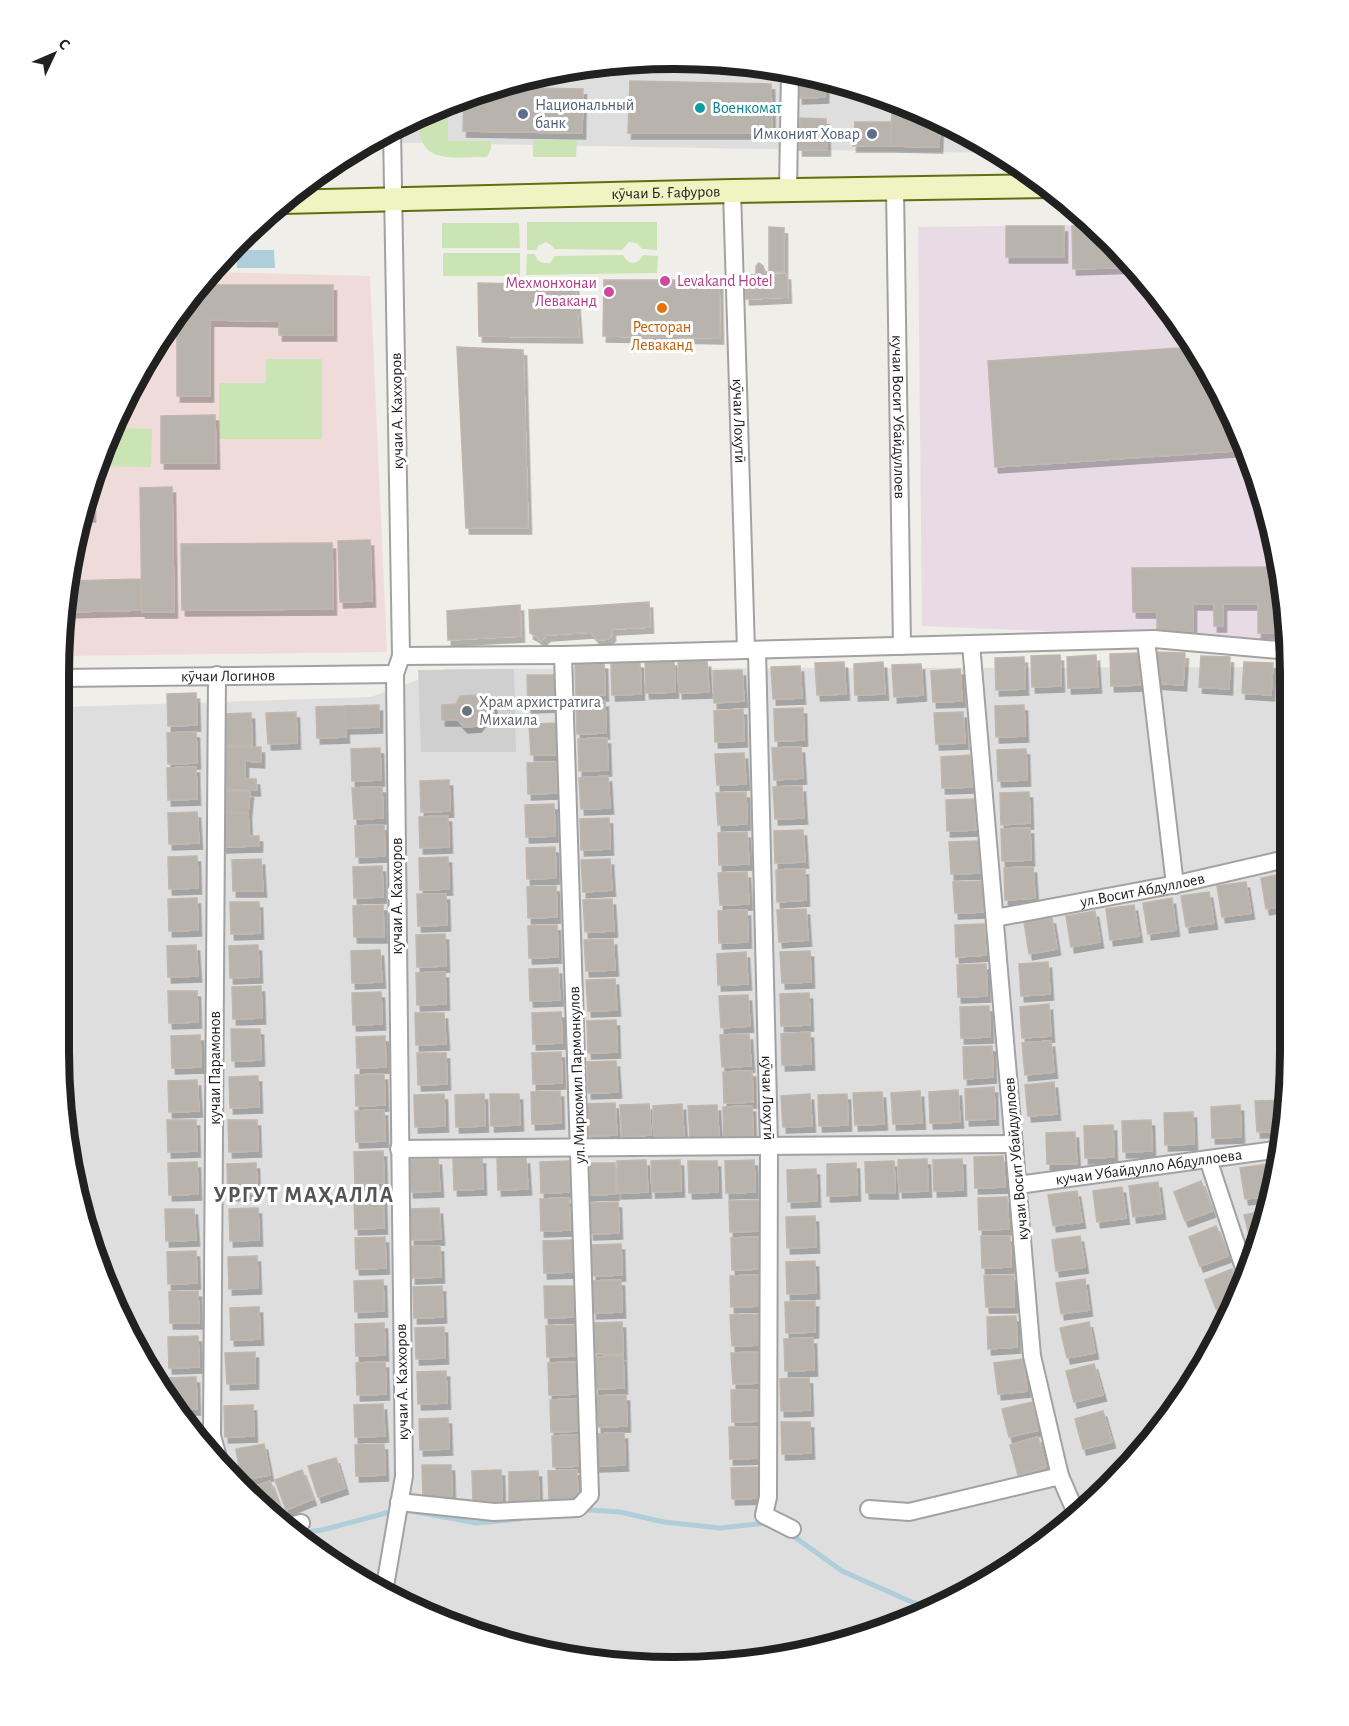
<svg xmlns="http://www.w3.org/2000/svg" width="1349" height="1726" font-family="'Alegreya Sans',sans-serif">
  <defs>
    <filter id="shadow"><feDropShadow dx="3.5" dy="6" stdDeviation="0" flood-color="#0004"/></filter>
  </defs>
  <rect width="100%" height="100%" fill="#f0eee8"/>
  <path fill="#dfdede" d="M714,60L834,79L947,122L997,153L365,142L476,91L594,64Z
    M1289,667L1290,1052L1279,1171L1244,1287L1186,1394L1110,1487L983,1585L834,1646L675,1667L515,1647L367,1585L239,1487L141,1360L80,1211L59,1051L60,707L371,697L447,669Z"/>
  <path fill="#efdbda" d="M211,272L370,276L387,652L60,656V635L91,477L122,402L186,299Z"/>
  <path fill="#e8dbe6" d="M1091,225L1137,268L1208,366L1258,477L1289,641L922,626L918,227Z"/>
  <path fill="#cfcfcf" d="M514,669L516,752H421L418,670Z"/>
  <path fill="#cae4b4" d="M448,104V141H491V149L487,157C450,156 417,167 419,117Z
    M533,140H577L576,157H533Z
    M527,222H657V250L642,249L637,243L629,242L622,250L554,249L552,246L546,242L539,245L536,250H527Z
    M442,223H519L520,248H442Z
    M443,253H520V276H443Z
    M527,254H535C537,262 542,264 550,263L555,256L623,255C627,262 632,265 639,261L643,255L658,256L657,273L526,275Z
    M266,359H322V439H219V383H266Z
    M122,403L121,428L152,429L151,467L96,466Z"/>
  <path fill="#aeced9" d="M236,250H274L275,268H237Z"/>
  <g fill="none" stroke-linecap="round" stroke-linejoin="round">
    <path stroke="#aeced9" stroke-width="5" d="M405,1510L477,1523L520,1519
      M580,1511L591,1510L620,1512L664,1522L720,1528L766,1523
      M299,1533L322,1530L390,1512
      M789,1533L842,1571L914,1603L930,1607"/>
  </g>
  <path fill="#b9b3ae" stroke="#c0b6ac" stroke-width="1.5" filter="url(#shadow)" d="M594,64L595,71L560,72Z
    M799,74L826,78L825,97L799,98Z
    M630,81L771,84L772,133H628Z
    M492,87L583,89L582,133L463,131L464,97Z
    M892,108L909,109V120L940,121L939,147L891,146Z
    M800,118L826,119L827,150H799Z
    M855,122H891V146H853Z
    M1006,226H1064V257H1006Z
    M1072,226H1092L1137,267L1073,269Z
    M769,227L784,228V272L769,271Z
    M759,263L763,266L766,275L787,274L788,297L746,299L745,275H756V266Z
    M604,280H719L720,338L603,336Z
    M478,283L575,285L579,337L479,336Z
    M199,285H333V335H279V321L210,320V396H177V314L186,299Z
    M457,347L523,350L528,528H466Z
    M1194,347L1208,366L1246,450L995,467L988,361Z
    M215,415L216,463H161V416Z
    M91,477L92,516H83Z
    M172,487L174,612H142L140,488Z
    M370,540L372,601L340,602L338,541Z
    M332,543L333,609L182,610L181,544Z
    M1276,567L1289,633H1258V604H1223V626H1214V604H1193V633H1157V612H1133L1132,568Z
    M140,579L141,610L64,612L70,581Z
    M649,602L650,627L612,629V635L608,639L598,640L591,632L547,635L541,641L536,636L530,633L529,610Z
    M520,605L521,636L448,640L447,611Z
    M1156,652L1185,653L1183,685L1154,683Z
    M1139,653L1140,685L1111,686L1110,654Z
    M1060,655L1061,686L1032,687L1031,656Z
    M1096,655L1098,687L1068,688L1067,657Z
    M1201,656L1230,657L1229,689L1199,687Z
    M1024,657L1025,689L996,690L995,658Z
    M674,660L675,692L646,693L645,662Z
    M707,661L709,692L679,693L678,662Z
    M640,662L641,694L612,695L611,664Z
    M844,662L846,694L817,695L815,663Z
    M883,662L885,694L855,695L854,664Z
    M1244,662L1273,663L1271,695L1242,693Z
    M604,663L605,695L576,696L575,665Z
    M921,664L923,695L894,697L892,665Z
    M1289,665V697L1287,696Z
    M800,666L802,698L773,699L771,667Z
    M960,669L962,701L933,702L931,671Z
    M742,670L744,701L714,703L713,671Z
    M527,675H556L557,706L528,707Z
    M196,693L197,725L168,726L167,694Z
    M477,695L484,704H493L494,716H485L478,726L464,727L458,720H442V705L456,704L460,696Z
    M605,701L606,733L577,734L576,702Z
    M379,705V727L346,728L345,706Z
    M1024,705L1025,736L996,737L995,706Z
    M345,706L346,737L317,738L316,707Z
    M803,708L804,740L775,741L774,709Z
    M743,709L744,741L715,742L714,711Z
    M296,712L297,743L268,744L266,713Z
    M963,712L965,743L936,744L934,713Z
    M251,713L252,745H223L222,714Z
    M559,723L560,755H531L529,724Z
    M196,732L197,763L168,764L167,733Z
    M607,738L608,770L579,771L578,739Z
    M223,747H261V762L245,761V779H256L257,790L223,789Z
    M801,747L803,778L774,780L772,748Z
    M380,748L381,780L352,781L351,749Z
    M1026,749L1027,780L998,781L997,750Z
    M744,753L746,784L717,785L715,754Z
    M970,755L972,787L942,788L941,757Z
    M556,762L557,793L528,794L527,763Z
    M196,767L197,799L168,800L167,768Z
    M608,776L610,808L581,809L579,778Z
    M449,780L450,811L421,812L420,781Z
    M802,786L804,818L775,819L773,787Z
    M382,787L383,818L354,819L352,788Z
    M223,791L250,792L248,813L222,812Z
    M746,792L747,824L718,825L716,793Z
    M1029,792L1030,823L1001,825L1000,793Z
    M975,799L976,830L947,831L946,800Z
    M554,804L555,836L526,837L525,805Z
    M197,812L199,843L169,844L168,813Z
    M222,812L248,813L249,836H259V846L223,847Z
    M448,816L449,847L420,848L419,817Z
    M609,818L610,849L581,850L580,819Z
    M384,825L385,856L356,857L355,826Z
    M1030,828L1031,860L1002,861L1001,829Z
    M803,830L805,862L775,863L774,831Z
    M747,832L749,864L719,865L718,833Z
    M979,841L980,873L951,874L949,842Z
    M555,847L556,878L527,879L526,848Z
    M197,856L198,888L169,889L168,857Z
    M448,857L449,889L420,890L419,858Z
    M261,859L263,891H233L232,860Z
    M610,859L612,890L583,892L581,860Z
    M382,866L383,897L354,898L353,867Z
    M1033,867L1035,898L1005,900L1004,868Z
    M805,869L806,900L777,902L776,870Z
    M747,872L749,904L720,905L718,873Z
    M1290,873V905L1266,909L1261,878Z
    M982,881L984,912L955,913L953,882Z
    M1246,882L1251,913L1222,917L1217,886Z
    M556,886L557,917L528,918L527,887Z
    M1209,892L1214,923L1186,927L1181,896Z
    M417,894H446L447,925L418,926Z
    M197,898L198,930L169,931L168,899Z
    M1172,898L1176,930L1148,934L1143,903Z
    M612,899L614,931L585,932L583,900Z
    M230,902H259L260,933L231,934Z
    M383,905L384,937H354L353,906Z
    M1134,905L1139,936L1110,940L1106,909Z
    M806,909L808,940L779,942L777,910Z
    M747,910L748,942L719,943L718,911Z
    M1095,911L1100,942L1071,947L1066,916Z
    M1052,918L1057,949L1029,954L1024,922Z
    M984,924L986,955L956,957L955,925Z
    M557,925L558,957L529,958L528,926Z
    M445,934L446,966L417,967L416,935Z
    M613,939L615,970L586,971L584,940Z
    M196,945L198,976L168,977L167,946Z
    M258,945L259,977L230,978L229,946Z
    M380,950L382,982L352,983L351,951Z
    M810,951L811,982L782,983L780,952Z
    M746,952L748,984L718,985L717,954Z
    M1048,962L1050,994L1021,996L1019,964Z
    M986,964L987,996L958,997L957,965Z
    M558,968L560,1000L530,1001L529,969Z
    M445,972L446,1004L417,1005L416,973Z
    M615,979L617,1010L588,1011L586,980Z
    M261,986L262,1018L233,1019L232,987Z
    M168,991H197L198,1022L169,1023Z
    M381,992L382,1024L353,1025L352,993Z
    M809,993L810,1025L781,1026L780,994Z
    M748,995L750,1026L721,1028L719,996Z
    M1049,1004L1051,1036L1022,1038L1020,1007Z
    M989,1006L990,1037L961,1038L960,1007Z
    M561,1012L562,1043L533,1044L532,1013Z
    M415,1013H444L446,1044L416,1045Z
    M616,1020L617,1052L588,1053L587,1021Z
    M231,1029H260L261,1060L232,1061Z
    M810,1032L811,1064L782,1065L781,1034Z
    M749,1034L751,1066L722,1067L720,1035Z
    M200,1035L201,1067L172,1068L171,1036Z
    M385,1036L386,1067L357,1068L356,1037Z
    M1051,1041L1054,1072L1025,1075L1022,1043Z
    M992,1046L993,1077L964,1079L963,1047Z
    M561,1052L562,1083L533,1084L532,1053Z
    M417,1053H446L447,1084L418,1085Z
    M616,1061L618,1092L588,1093L587,1062Z
    M752,1071L753,1102L724,1103L723,1072Z
    M384,1074L385,1105L356,1106L355,1075Z
    M258,1076L259,1107L230,1108L229,1077Z
    M197,1080L199,1111L169,1112L168,1081Z
    M1054,1082L1057,1114L1028,1116L1025,1085Z
    M994,1087L995,1119L966,1120L965,1089Z
    M958,1090L960,1122L930,1123L929,1092Z
    M560,1091L561,1123L532,1124L531,1092Z
    M920,1091L922,1123L893,1124L891,1093Z
    M882,1092L884,1124L855,1125L853,1093Z
    M444,1094L445,1126L415,1127L414,1095Z
    M484,1094L485,1126L456,1127L455,1095Z
    M490,1094H519L520,1125L491,1126Z
    M810,1094L812,1126L783,1127L781,1096Z
    M847,1094L848,1125L819,1126L818,1095Z
    M1285,1100L1283,1131L1257,1132L1255,1101Z
    M615,1103L617,1135L588,1136L586,1104Z
    M649,1104L651,1135L622,1137L620,1105Z
    M682,1104L684,1136L654,1137L653,1106Z
    M717,1105L719,1137L690,1138L688,1106Z
    M1240,1105L1241,1137L1212,1138L1211,1107Z
    M752,1106L753,1138L724,1139L723,1107Z
    M384,1110L385,1141L356,1142L355,1111Z
    M1193,1112L1194,1144L1165,1145L1164,1113Z
    M167,1120H196L197,1151L168,1152Z
    M228,1120H257L258,1151L229,1152Z
    M1151,1120L1152,1151L1123,1152L1122,1121Z
    M1113,1125L1114,1157L1085,1158L1084,1126Z
    M1075,1132L1077,1164H1047L1046,1133Z
    M383,1151L384,1183L355,1184L354,1152Z
    M1003,1156L1005,1187L975,1188L974,1157Z
    M482,1158L483,1189L454,1190L453,1159Z
    M526,1158L528,1189L498,1190L497,1159Z
    M438,1159L440,1191L410,1192V1160Z
    M927,1159L928,1191L899,1192L898,1160Z
    M962,1159L963,1190L934,1191L933,1160Z
    M646,1160L648,1192L618,1193L617,1161Z
    M680,1160L681,1191L652,1192L651,1161Z
    M754,1160L755,1192L726,1193L725,1161Z
    M569,1161L570,1192L541,1193L540,1162Z
    M688,1161H717L718,1192L689,1193Z
    M894,1161L895,1193H866L865,1162Z
    M197,1162L198,1194L169,1195L168,1163Z
    M256,1163L257,1194L228,1195L227,1164Z
    M586,1163H615L616,1194L587,1195Z
    M856,1163L857,1195L827,1196V1164Z
    M1269,1164L1273,1190L1271,1196L1245,1199L1240,1168Z
    M816,1169L817,1201L788,1202L787,1170Z
    M1201,1181L1212,1211L1185,1221L1174,1192Z
    M1158,1182L1162,1213L1133,1217L1129,1186Z
    M1122,1187L1126,1218L1097,1222L1093,1191Z
    M1077,1191L1082,1222L1053,1226L1048,1195Z
    M383,1197L384,1228L355,1229L354,1198Z
    M1007,1197L1009,1229L979,1230L978,1198Z
    M569,1198L570,1230L541,1231L540,1199Z
    M758,1200L760,1231L730,1232L729,1201Z
    M618,1202L619,1233L590,1234L589,1203Z
    M258,1208L259,1240L230,1241L229,1209Z
    M439,1208L441,1239L411,1240L410,1209Z
    M165,1209H194L196,1240L166,1241Z
    M1267,1210L1257,1245L1252,1246L1244,1215Z
    M815,1216L816,1247L787,1248L786,1217Z
    M1216,1226L1228,1256L1200,1266L1189,1237Z
    M981,1236H1010L1011,1267L982,1268Z
    M1080,1236L1085,1267L1056,1271L1052,1240Z
    M385,1237L386,1268L356,1269L355,1238Z
    M760,1237L761,1269L732,1270L731,1238Z
    M572,1240L573,1272L544,1273L543,1241Z
    M621,1244L622,1275L593,1276L591,1245Z
    M411,1246H440L441,1277L412,1278Z
    M196,1251L197,1283L168,1284L167,1252Z
    M257,1256L258,1288L229,1289L228,1257Z
    M815,1261L816,1293L787,1294L786,1262Z
    M1232,1269L1241,1292L1236,1301L1216,1309L1205,1280Z
    M759,1275L761,1306L731,1307L730,1276Z
    M1014,1275V1307H986L984,1276Z
    M1085,1279L1089,1310L1061,1314L1056,1283Z
    M383,1280L384,1311L355,1312L354,1281Z
    M621,1280L622,1312L593,1313L592,1281Z
    M442,1286L443,1317L414,1318L413,1287Z
    M544,1286H573L575,1317L545,1318Z
    M198,1291L199,1323H170L169,1292Z
    M815,1301V1332L786,1333L785,1302Z
    M259,1307L260,1339L231,1340L230,1308Z
    M760,1314L761,1345L732,1346L730,1315Z
    M1016,1316L1017,1347L988,1349L987,1317Z
    M1228,1317L1221,1329L1219,1319Z
    M622,1322L623,1354H594L593,1323Z
    M1089,1322L1095,1353L1067,1358L1060,1328Z
    M384,1323L385,1355L356,1356L355,1324Z
    M575,1325L576,1356L547,1357L546,1326Z
    M444,1327L445,1358L416,1359L415,1328Z
    M198,1336L199,1367L169,1368L168,1337Z
    M813,1338L814,1370L785,1371L784,1339Z
    M255,1352V1383L227,1384L225,1353Z
    M761,1352V1383L733,1384L731,1353Z
    M623,1356L624,1388L595,1389L594,1357Z
    M1023,1359L1027,1391L998,1394L994,1363Z
    M385,1362L386,1394L357,1395L356,1363Z
    M577,1362L578,1394L549,1395L548,1363Z
    M1094,1364L1103,1395L1074,1402L1066,1371Z
    M446,1371L447,1403L418,1404L417,1372Z
    M196,1377L197,1409H179L167,1394V1378Z
    M809,1378L810,1410L781,1411L780,1379Z
    M731,1390H761L762,1421L732,1422Z
    M626,1395L627,1426L598,1427L596,1396Z
    M579,1399L580,1431L551,1432L550,1400Z
    M1032,1402L1039,1430L1009,1437L1002,1409Z
    M383,1404L385,1436L355,1437L354,1405Z
    M253,1405L254,1436L225,1437L224,1406Z
    M1103,1411L1112,1442L1083,1449L1075,1419Z
    M448,1418L449,1449L420,1450L419,1419Z
    M781,1422H810L811,1453L782,1454Z
    M192,1426H201L202,1438Z
    M729,1427H758L759,1458L730,1459Z
    M624,1433L625,1465L596,1466L595,1434Z
    M581,1435L582,1466L553,1467L552,1436Z
    M1038,1437L1046,1467L1018,1475L1010,1445Z
    M264,1444L270,1475L241,1480L236,1449Z
    M384,1444L385,1475L356,1476L355,1445Z
    M336,1458L345,1488L318,1497L308,1466Z
    M422,1465H451L452,1496L423,1497Z
    M760,1467L761,1498L732,1499L731,1468Z
    M302,1470L313,1499L286,1510L275,1480Z
    M501,1470L502,1501L473,1502L472,1471Z
    M577,1470L578,1502L549,1503L548,1471Z
    M538,1471L539,1503L509,1504V1472Z
    M270,1481L281,1511L274,1514L244,1491Z"/>
  <g fill="none" stroke-linecap="round" stroke-linejoin="round">
    <g stroke="#a2a2a2" stroke-width="20">
      <g id="street">
        <path id="s1" d="M895,189L902,646"/>
        <path d="M788,190L790,72"/>
        <path id="s2" d="M732,191L746,650"/>
        <path d="M1146,640L1175,885"/>
        <path id="s3" d="M757,650L769,1146L768,1497L764,1515L792,1529"/>
        <path d="M401,656L563,655L1154,639L1289,651"/>
        <path d="M217,675L212,1436L219,1461"/>
        <path id="s4" d="M60,678L395,674"/>
        <path id="s5" d="M995,918L1182,883L1290,858"/>
        <path d="M399,1149L1014,1144"/>
        <path d="M1208,1159L1247,1277"/>
        <path id="s6" d="M1018,1185L1281,1149"/>
        <path d="M1060,1476L1076,1513"/>
        <path d="M399,1502L494,1512L578,1508L590,1495L563,655"/>
        <path d="M869,1509L909,1512L1060,1476L1032,1356L971,644"/>
        <path d="M290,1526L301,1523"/>
        <path d="M384,1592L404,1476L395,674L401,656L392,129"/>
        <path d="M509,1644L548,1651"/>
      </g>
    </g>
    <g stroke="#626f11" stroke-width="26">
      <g id="secondary">
        <path id="s7" d="M282,202L732,191L1050,186"/>
      </g>
    </g>
    <use href="#street" stroke="#fff" stroke-width="16"/>
    <use href="#secondary" stroke="#f0f4c3" stroke-width="22"/>
  </g>
  <circle fill="#0f9aa8" stroke="#fff" stroke-width="2" cx="700" cy="108" r="6"/>
  <g fill="#5c6f8a" stroke="#fff" stroke-width="2">
    <circle cx="523" cy="114" r="6"/>
    <circle cx="872" cy="134" r="6"/>
  </g>
  <g fill="#d1479c" stroke="#fff" stroke-width="2">
    <circle cx="665" cy="281" r="6"/>
    <circle cx="609" cy="292" r="6"/>
  </g>
  <circle fill="#e8710a" stroke="#fff" stroke-width="2" cx="662" cy="308" r="6"/>
  <circle fill="#6b7280" stroke="#fff" stroke-width="2" cx="467" cy="711" r="6"/>
  <g text-anchor="middle" dominant-baseline="central" stroke-width="6" stroke-linejoin="round" paint-order="stroke">
    <g font-size="16" fill="#4e5e75" stroke="#fff" text-anchor="start">
      <text x="535" y="105">Национальный<tspan x="535" dy="18">банк</tspan></text>
      <text x="860" y="134" text-anchor="end">Имконият Ховар</text>
    </g>
    <g font-size="16" fill="#0d838f" stroke="#fff" text-anchor="start">
      <text x="712" y="108">Военкомат</text>
    </g>
    <g font-size="16" fill="#212121" stroke="#fff">
      <text stroke="none"><textPath href="#s7" startOffset="384">кӯчаи Б. Ғафуров</textPath></text>
      <text transform="translate(397 411) rotate(-91)">кучаи А. Каххоров</text>
      <text stroke="none"><textPath href="#s1" startOffset="228">кучаи Восит Убайдуллоев</textPath></text>
      <text stroke="none"><textPath href="#s2" startOffset="230">кӯчаи Лохутӣ</textPath></text>
      <text stroke="none"><textPath href="#s4" startOffset="168">кӯчаи Логинов</textPath></text>
      <text stroke="none"><textPath href="#s5" startOffset="150">ул.Восит Абдуллоев</textPath></text>
      <text transform="translate(397 896) rotate(-90)">кучаи А. Каххоров</text>
      <text transform="translate(215 1068) rotate(-90)">кучаи Парамонов</text>
      <text transform="translate(577 1075) rotate(-92)">ул.Миркомил Пармонкулов</text>
      <text stroke="none"><textPath href="#s3" startOffset="448">кӯчаи Лохутӣ</textPath></text>
      <text transform="translate(1016 1159) rotate(-95)">кучаи Восит Убайдуллоев</text>
      <text stroke="none"><textPath href="#s6" startOffset="132">кучаи Убайдулло Абдуллоева</textPath></text>
      <text transform="translate(402 1382) rotate(-91)">кучаи А. Каххоров</text>
    </g>
    <g font-size="16" fill="#b23c85" stroke="#fff" text-anchor="start">
      <text x="677" y="281">Levakand Hotel</text>
      <text x="597" y="283" text-anchor="end">Мехмонхонаи<tspan x="597" dy="18">Леваканд</tspan></text>
    </g>
    <g font-size="16" fill="#c56008" stroke="#fff">
      <text x="662" y="327">Ресторан<tspan x="662" dy="18">Леваканд</tspan></text>
    </g>
    <g font-size="16" fill="#5b616d" stroke="#fff" text-anchor="start">
      <text x="479" y="702">Храм архистратига<tspan x="479" dy="18">Михаила</tspan></text>
    </g>
    <g font-size="22" font-weight="bold" letter-spacing="1.5" fill="#545454" stroke="#fff">
      <text x="304" y="1195">УРГУТ МАҲАЛЛА</text>
    </g>
  </g>
  <path d="M0 0H1349V1726H0ZM674 69H675A605 605 0 0 1 1280 674V1052A605 605 0 0 1 675 1657H674A605 605 0 0 1 69 1052V674A605 605 0 0 1 674 69Z" fill="#fff" fill-rule="evenodd"/>
  <path fill="none" stroke="#212121" stroke-width="8" d="M674 69H675A605 605 0 0 1 1280 674V1052A605 605 0 0 1 675 1657H674A605 605 0 0 1 69 1052V674A605 605 0 0 1 674 69Z"/>
  <g transform="translate(54 54) rotate(46)" stroke="#ffffff" stroke-width="4.5" paint-order="stroke">
  <path d="M0-4.5L10 22L0 15L-10 22Z" fill="#212121"/>
  <text y="-9" font-size="16" font-weight="bold" text-anchor="middle" fill="#212121">С</text>
  </g>
</svg>
